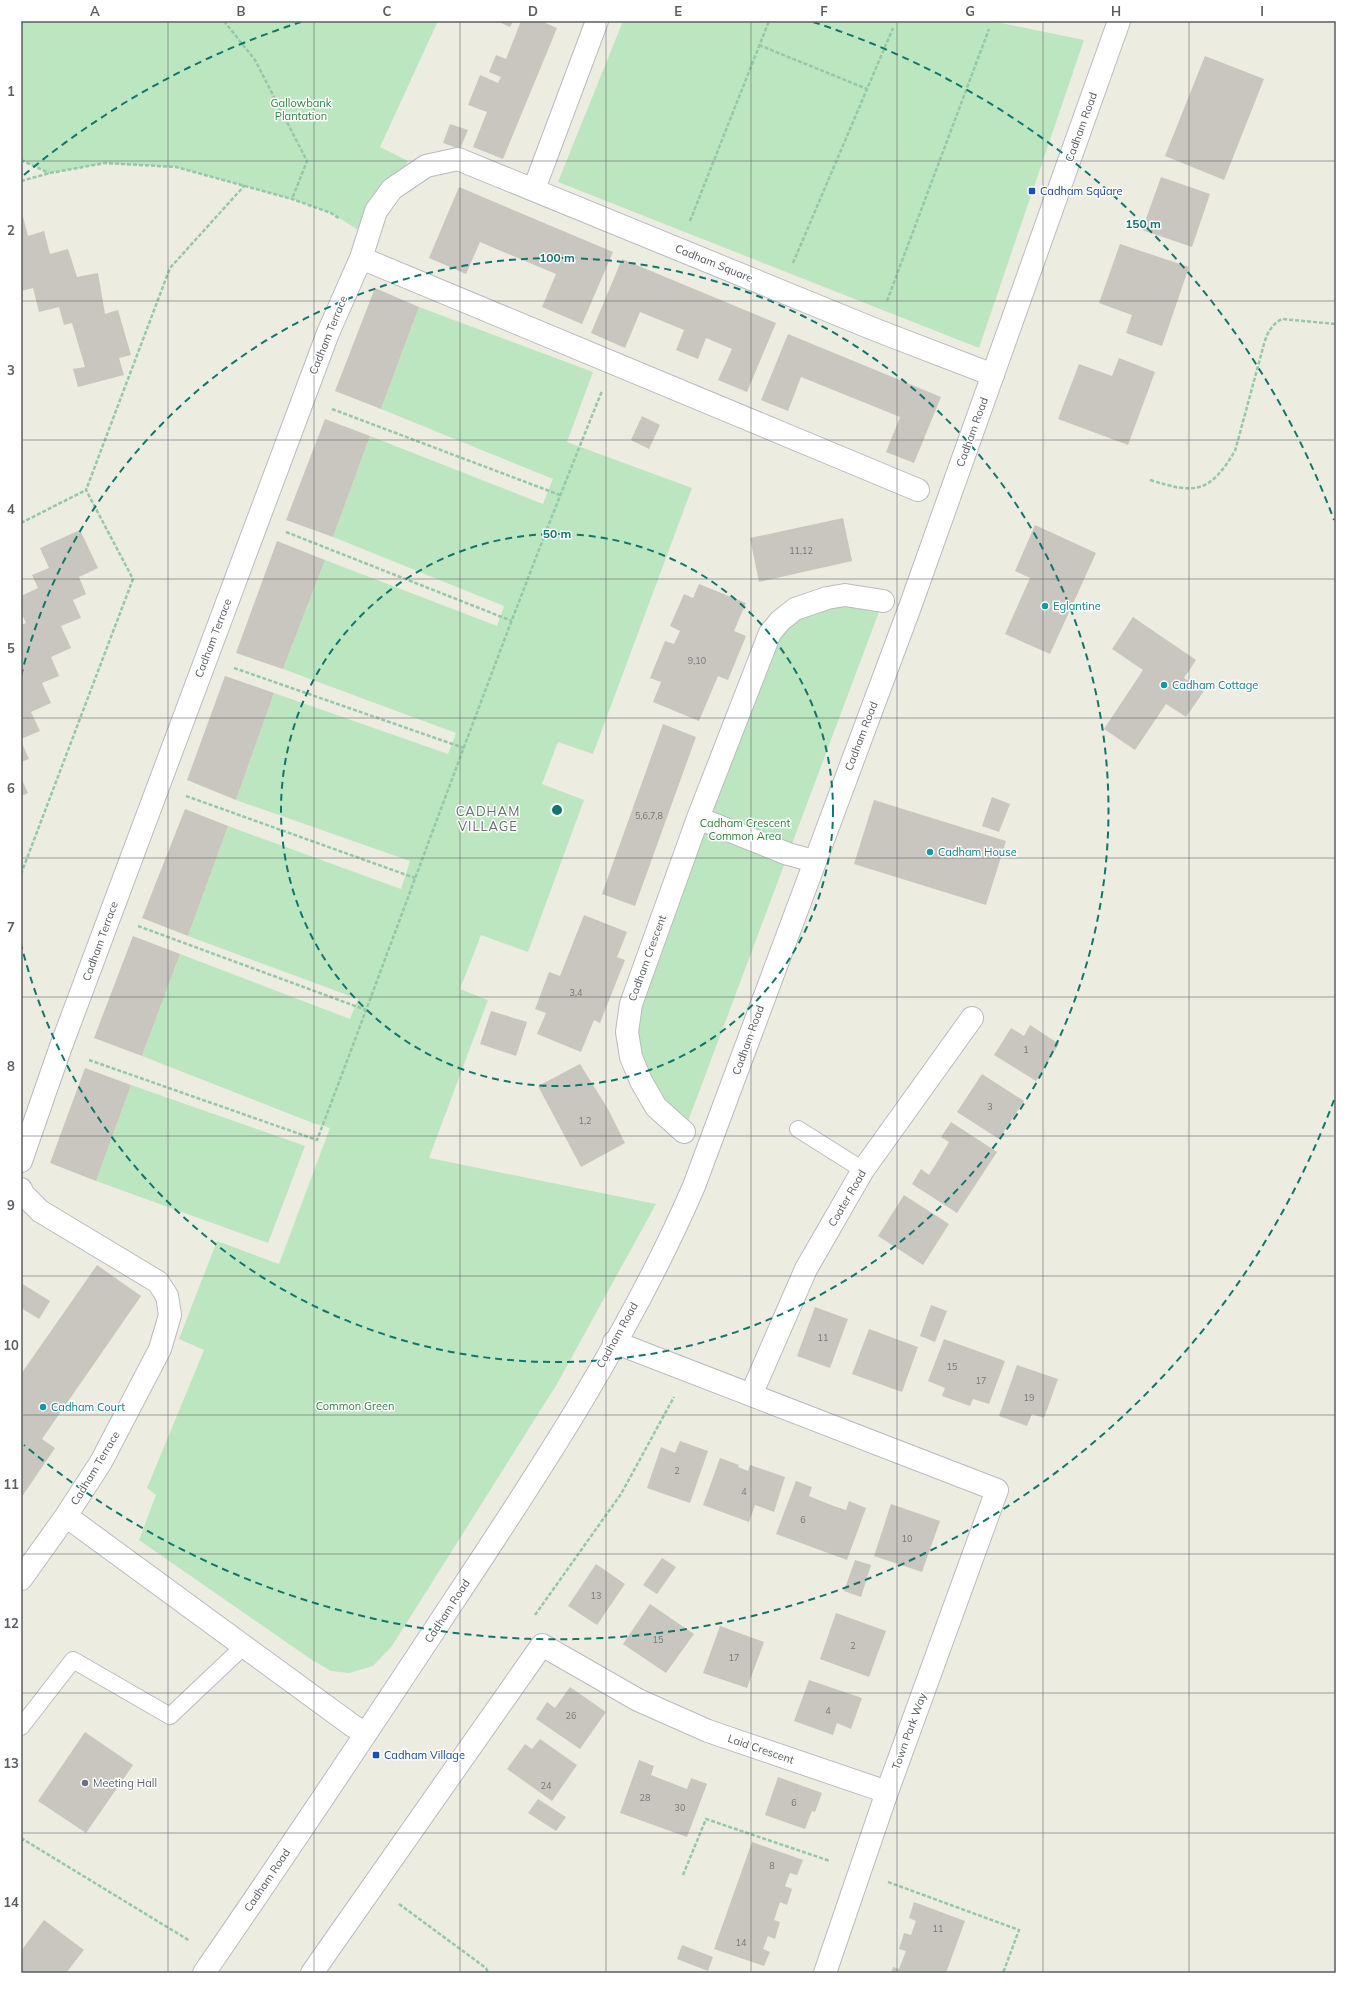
<svg xmlns="http://www.w3.org/2000/svg" width="1357" height="1994" font-family="Mulish,sans-serif">
  <rect width="100%" height="100%" fill="#edece1"/>
  <path fill="#bce6c0" d="M21,21H438L380,147L408,161L368,236L331,213L292,199L176,167L105,163L50,173L21,160Z
    M623,21H991L1084,40L979,348L558,182Z
    M419,307L593,372L567,442L692,488L593,754L558,742L542,784L584,800L528,952L481,935L460,989L488,1000L429,1158L656,1204L557,1384L392,1646L373,1666L349,1673L331,1671L312,1660L139,1540L156,1495L147,1488L204,1350L179,1339L217,1241L279,1264L330,1128L313,1123L142,1056L180,954L350,1019L358,999L188,936L228,826L401,889L410,861L236,800L274,693L448,754L456,733L283,669L325,560L497,626L504,606L333,537L370,436L543,504L553,479L381,409Z
    M883,601L684,1132L656,1107L627,1032L770,633L795,609Z
    M131,1085L305,1146L268,1243L96,1181Z"/>
  <path fill="#c8c6be" d="M497,21H513L510,27Z
    M521,21H541L557,28L503,159L473,147L487,112L468,105L480,75L498,83L501,77L489,72L496,55L506,59Z
    M1205,56L1264,79L1224,180L1165,156Z
    M450,124L468,130L460,149L443,143Z
    M1161,177L1210,194L1192,247L1142,230Z
    M459,187L613,252L582,324L542,307L556,274L480,242L466,274L429,258Z
    M23,217L28,236L44,231L50,254L68,249L77,277L98,273L105,314L118,310L131,355L119,358L124,375L78,387L73,369L85,367L72,323L64,325L59,307L39,312L33,288L21,291V218Z
    M1120,244L1189,267L1162,346L1126,333L1132,315L1099,303Z
    M622,259L776,323L747,392L718,380L732,349L706,338L698,359L676,350L684,330L640,312L625,348L591,333Z
    M375,288L419,307L381,409L335,391Z
    M788,334L941,397L914,463L886,452L900,417L801,377L788,411L761,400Z
    M1119,358L1155,372L1128,445L1058,419L1079,364L1112,376Z
    M642,416L660,425L649,449L631,440Z
    M325,419L370,436L333,537L286,520Z
    M843,518L852,561L759,582L750,538Z
    M1035,525L1096,553L1050,654L1005,634L1030,578L1015,571Z
    M80,530L98,568L79,577L86,594L73,600L81,618L61,626L71,648L51,657L59,676L42,683L51,703L31,712L40,731L21,739V625L26,623L21,612V596L38,588L32,575L49,568L40,548Z
    M277,541L325,560L283,669L236,653Z
    M699,584L746,603L734,631L746,636L728,680L718,676L699,721L653,702L661,682L650,678L665,641L674,644L680,631L670,626L684,594L693,598Z
    M1133,617L1196,660L1184,678L1204,691L1186,717L1166,704L1135,750L1104,729L1143,670L1112,649Z
    M225,676L274,693L236,800L187,780Z
    M663,724L696,737L635,906L602,894Z
    M21,741L29,759L21,762Z
    M21,778L28,793L21,796Z
    M992,797L1010,804L999,832L982,826Z
    M874,800L1006,841L986,905L854,864Z
    M185,809L228,826L188,936L142,918Z
    M584,915L627,932L617,957L625,960L600,1023L594,1020L581,1052L537,1034L546,1013L535,1009L549,972L560,976Z
    M133,936L180,954L142,1056L94,1038Z
    M491,1011L527,1022L516,1056L480,1044Z
    M1030,1025L1059,1044L1036,1081L994,1055L1011,1028L1024,1036Z
    M580,1064L608,1109L625,1143L581,1167L538,1086Z
    M85,1068L131,1085L96,1181L50,1163Z
    M982,1074L1024,1101L999,1139L957,1112Z
    M951,1122L997,1152L957,1213L912,1184L921,1169L929,1175L939,1159L949,1142L941,1137Z
    M904,1195L949,1224L923,1265L878,1236Z
    M97,1265L141,1296L42,1439L55,1448L21,1498V1374Z
    M21,1283L50,1301L39,1319L21,1308Z
    M931,1305L947,1311L935,1342L920,1336Z
    M815,1307L848,1319L830,1368L797,1356Z
    M869,1329L918,1347L902,1392L852,1374Z
    M944,1339L1005,1361L989,1404L973,1399L970,1406L942,1396L945,1388L928,1381Z
    M1017,1365L1058,1379L1044,1418L1032,1414L1027,1426L999,1416Z
    M680,1441L708,1451L690,1503L647,1488L661,1447L675,1453Z
    M720,1458L739,1465L738,1467L748,1471L750,1465L785,1477L774,1512L755,1505L749,1522L703,1505Z
    M796,1481L812,1487L809,1496L831,1505L846,1510L849,1501L866,1508L847,1560L776,1534Z
    M891,1504L940,1521L922,1572L874,1556Z
    M662,1558L676,1567L657,1594L643,1585Z
    M855,1560L871,1565L861,1597L844,1591Z
    M596,1564L625,1584L597,1625L568,1606Z
    M650,1604L694,1634L666,1673L623,1644Z
    M836,1613L886,1631L869,1677L820,1659Z
    M720,1626L764,1642L747,1688L703,1673Z
    M809,1680L862,1698L851,1729L837,1723L833,1735L794,1721Z
    M570,1687L606,1712L580,1749L536,1719L547,1702L555,1708Z
    M85,1732L133,1765L86,1833L38,1801Z
    M540,1739L577,1765L552,1801L507,1769L525,1744L532,1749Z
    M639,1760L654,1766L651,1775L687,1789L691,1778L707,1784L687,1837L620,1813Z
    M778,1777L822,1793L815,1812L812,1811L805,1829L765,1815Z
    M538,1799L566,1817L556,1831L528,1813Z
    M752,1842L803,1860L797,1875L790,1873L785,1886L792,1889L787,1905L780,1902L774,1920L780,1922L775,1939L768,1936L763,1949L770,1952L764,1966L714,1949Z
    M914,1902L965,1921L946,1973H891L893,1967L899,1969L906,1951L899,1949L904,1933L911,1935L916,1921L909,1918Z
    M44,1920L84,1950L66,1973H21V1951Z
    M682,1945L713,1957L708,1971L677,1959Z"/>
  <g fill="none" stroke-linecap="round" stroke-linejoin="round">
    <g stroke="#b9bbc1" stroke-width="18">
      <path id="service" d="M798,1129L863,1170
        M21,1727L73,1660L170,1716L244,1646"/>
    </g>
    <g stroke="#b9bbc1" stroke-width="24">
      <path id="minor" d="M534,189L597,21
        M361,258L918,490
        M698,818L788,854L814,861
        M684,1132L656,1107L641,1081L631,1057L627,1032L631,1004L698,818L770,633L780,621L795,609L827,598L845,595L883,601
        M21,1161L60,1049L328,333L361,258L376,211L392,189L426,166L458,159L876,330L993,375
        M21,1189L23,1194L40,1211L158,1282L167,1296L170,1315L160,1349L101,1462L66,1516L21,1579
        M614,1342L997,1490L887,1792L825,1973
        M751,1395L806,1269L863,1170L972,1018
        M66,1516L353,1726L366,1733
        M312,1973L542,1645L638,1700L708,1731L887,1792"/>
    </g>
    <g stroke="#b9bbc1" stroke-width="24">
      <path id="tertiary" d="M204,1973C288,1851 370,1728 451,1605C540,1471 630,1334 694,1186L910,607L1119,21"/>
    </g>
    <path stroke="#95c7a9" stroke-width="2.5" stroke-dasharray="4 2" stroke-linecap="butt" d="M224,21L255,60L307,161L292,199
      M759,45L867,89
      M21,160L49,173
      M21,181L50,173L105,163L176,167L292,199L331,213L340,219
      M690,221L769,21
      M793,263L893,28
      M887,301L989,29
      M332,409L560,495
      M1150,480C1195,494 1209,494 1235,451L1264,344C1267,333 1272,324 1282,319L1336,324
      M21,523L86,490
      M286,532L512,621
      M234,668L464,748
      M186,796L415,878
      M21,874L133,579L86,490L170,268L245,185
      M138,926L366,1010
      M89,1060L317,1140C412,891 501,639 602,391
      M535,1615L621,1494L674,1397
      M21,1838L190,1941
      M683,1875L706,1819L830,1861
      M888,1882L1019,1930L1003,1973
      M399,1904L486,1968L488,1973"/>
    <use href="#service" stroke="#fff" stroke-width="16"/>
    <use href="#minor" stroke="#fff" stroke-width="22"/>
    <use href="#tertiary" stroke="#fff" stroke-width="22"/>
  </g>
  <path fill="none" stroke="#5a5d63" stroke-width="1" stroke-opacity="0.55" d="M168,21V1973M314,21V1973M460,21V1973M606,21V1973M751,21V1973M897,21V1973M1043,21V1973M1189,21V1973M21,161H1336M21,301H1336M21,440H1336M21,579H1336M21,718H1336M21,858H1336M21,997H1336M21,1136H1336M21,1276H1336M21,1415H1336M21,1554H1336M21,1693H1336M21,1833H1336"/>
  <g fill="none" stroke="#0f766e" stroke-width="2" stroke-dasharray="7 5">
    <circle cx="557" cy="810" r="276"/>
    <path d="M21 676A552 552 0 1 1 21 944"/>
    <path d="M1334 1100A829 829 0 0 1 24 1445M24 175A829 829 0 0 1 301 22M813 22A829 829 0 0 1 1334 520"/>
  </g>
  <g fill="#1a4fb4" stroke="#fff" stroke-width="1.5">
    <rect x="1028" y="187" width="8" height="8" rx="2"/>
    <rect x="372" y="1751" width="8" height="8" rx="2"/>
  </g>
  <g fill="#0f9aa8" stroke="#fff" stroke-width="1.5">
    <circle cx="1045" cy="606" r="4"/>
    <circle cx="1164" cy="685" r="4"/>
    <circle cx="930" cy="852" r="4"/>
    <circle cx="43" cy="1407" r="4"/>
  </g>
  <circle fill="#6b7280" stroke="#fff" stroke-width="1.5" cx="85" cy="1783" r="4"/>
  <g text-anchor="middle" dominant-baseline="central" stroke-width="3" stroke-linejoin="round" paint-order="stroke">
    <g font-size="9" fill="#76777a">
      <text x="801" y="550">11,12</text>
      <text x="697" y="660">9,10</text>
      <text x="649" y="815">5,6,7,8</text>
      <text x="576" y="992">3,4</text>
      <text x="1026" y="1049">1</text>
      <text x="990" y="1106">3</text>
      <text x="585" y="1120">1,2</text>
      <text x="823" y="1337">11</text>
      <text x="952" y="1366">15</text>
      <text x="981" y="1380">17</text>
      <text x="1029" y="1397">19</text>
      <text x="677" y="1470">2</text>
      <text x="744" y="1491">4</text>
      <text x="803" y="1519">6</text>
      <text x="907" y="1538">10</text>
      <text x="596" y="1595">13</text>
      <text x="658" y="1639">15</text>
      <text x="853" y="1645">2</text>
      <text x="734" y="1657">17</text>
      <text x="828" y="1710">4</text>
      <text x="571" y="1715">26</text>
      <text x="546" y="1785">24</text>
      <text x="645" y="1797">28</text>
      <text x="794" y="1802">6</text>
      <text x="680" y="1807">30</text>
      <text x="772" y="1865">8</text>
      <text x="938" y="1928">11</text>
      <text x="741" y="1942">14</text>
    </g>
    <g font-size="11" fill="#31823d" stroke="#fff">
      <text x="301" y="103">Gallowbank<tspan x="301" dy="13">Plantation</tspan></text>
      <text x="745" y="823">Cadham Crescent<tspan x="745" dy="13">Common Area</tspan></text>
      <text x="355" y="1406">Common Green</text>
    </g>
    <g font-size="11" fill="#5a5d63" stroke="#fff">
      <text transform="translate(1081 127) rotate(-70)">Cadham Road</text>
      <text transform="translate(714 263) rotate(22)">Cadham Square</text>
      <text transform="translate(328 335) rotate(-68)">Cadham Terrace</text>
      <text transform="translate(972 432) rotate(-70)">Cadham Road</text>
      <text transform="translate(213 638) rotate(-69)">Cadham Terrace</text>
      <text transform="translate(861 736) rotate(-69)">Cadham Road</text>
      <text transform="translate(100 941) rotate(-70)">Cadham Terrace</text>
      <text transform="translate(647 958) rotate(-70)">Cadham Crescent</text>
      <text transform="translate(748 1040) rotate(-70)">Cadham Road</text>
      <text transform="translate(847 1198) rotate(-60)">Coater Road</text>
      <text transform="translate(617 1335) rotate(-61)">Cadham Road</text>
      <text transform="translate(95 1468) rotate(-59)">Cadham Terrace</text>
      <text transform="translate(447 1611) rotate(-57)">Cadham Road</text>
      <text transform="translate(909 1731) rotate(-70)">Town Park Way</text>
      <text transform="translate(761 1749) rotate(19)">Laid Crescent</text>
      <text transform="translate(267 1880) rotate(-56)">Cadham Road</text>
    </g>
    <g font-size="11" fill="#164399" stroke="#fff" text-anchor="start">
      <text x="1040" y="191">Cadham Square</text>
      <text x="384" y="1755">Cadham Village</text>
    </g>
    <g font-size="11" fill="#0d838f" stroke="#fff" text-anchor="start">
      <text x="1053" y="606">Eglantine</text>
      <text x="1172" y="685">Cadham Cottage</text>
      <text x="938" y="852">Cadham House</text>
      <text x="51" y="1407">Cadham Court</text>
    </g>
    <g font-size="11" fill="#5b616d" stroke="#fff" text-anchor="start">
      <text x="93" y="1783">Meeting Hall</text>
    </g>
    <g font-size="13" letter-spacing="1" fill="#6b6f75" stroke="#fff">
      <text x="488" y="811">CADHAM<tspan x="488" dy="15">VILLAGE</tspan></text>
    </g>
  </g>
  <circle cx="557" cy="810" r="6" fill="#0f766e" stroke="#fff" stroke-width="2"/>
  <g font-size="12" text-anchor="middle" font-weight="bold" fill="#0f766e" stroke="#fff" stroke-width="3" stroke-linejoin="round" paint-order="stroke">
    <text x="1143" y="228">150 m</text>
    <text x="557" y="262">100 m</text>
    <text x="557" y="538">50 m</text>
  </g>
  <rect width="1357" height="1994" fill="none" stroke="#ffffff" stroke-width="44"/>
  <rect x="22" y="22" width="1313" height="1950" fill="none" stroke="#5a5d63" stroke-width="1.5"/>
  <g font-size="13" text-anchor="middle" font-weight="bold" fill="#5a5d63">
    <text x="95" y="16">A</text>
    <text x="241" y="16">B</text>
    <text x="387" y="16">C</text>
    <text x="533" y="16">D</text>
    <text x="678" y="16">E</text>
    <text x="824" y="16">F</text>
    <text x="970" y="16">G</text>
    <text x="1116" y="16">H</text>
    <text x="1262" y="16">I</text>
    <text x="11" y="96">1</text>
    <text x="11" y="235">2</text>
    <text x="11" y="375">3</text>
    <text x="11" y="514">4</text>
    <text x="11" y="653">5</text>
    <text x="11" y="793">6</text>
    <text x="11" y="932">7</text>
    <text x="11" y="1071">8</text>
    <text x="11" y="1210">9</text>
    <text x="11" y="1350">10</text>
    <text x="11" y="1489">11</text>
    <text x="11" y="1628">12</text>
    <text x="11" y="1768">13</text>
    <text x="11" y="1907">14</text>
  </g>
</svg>
